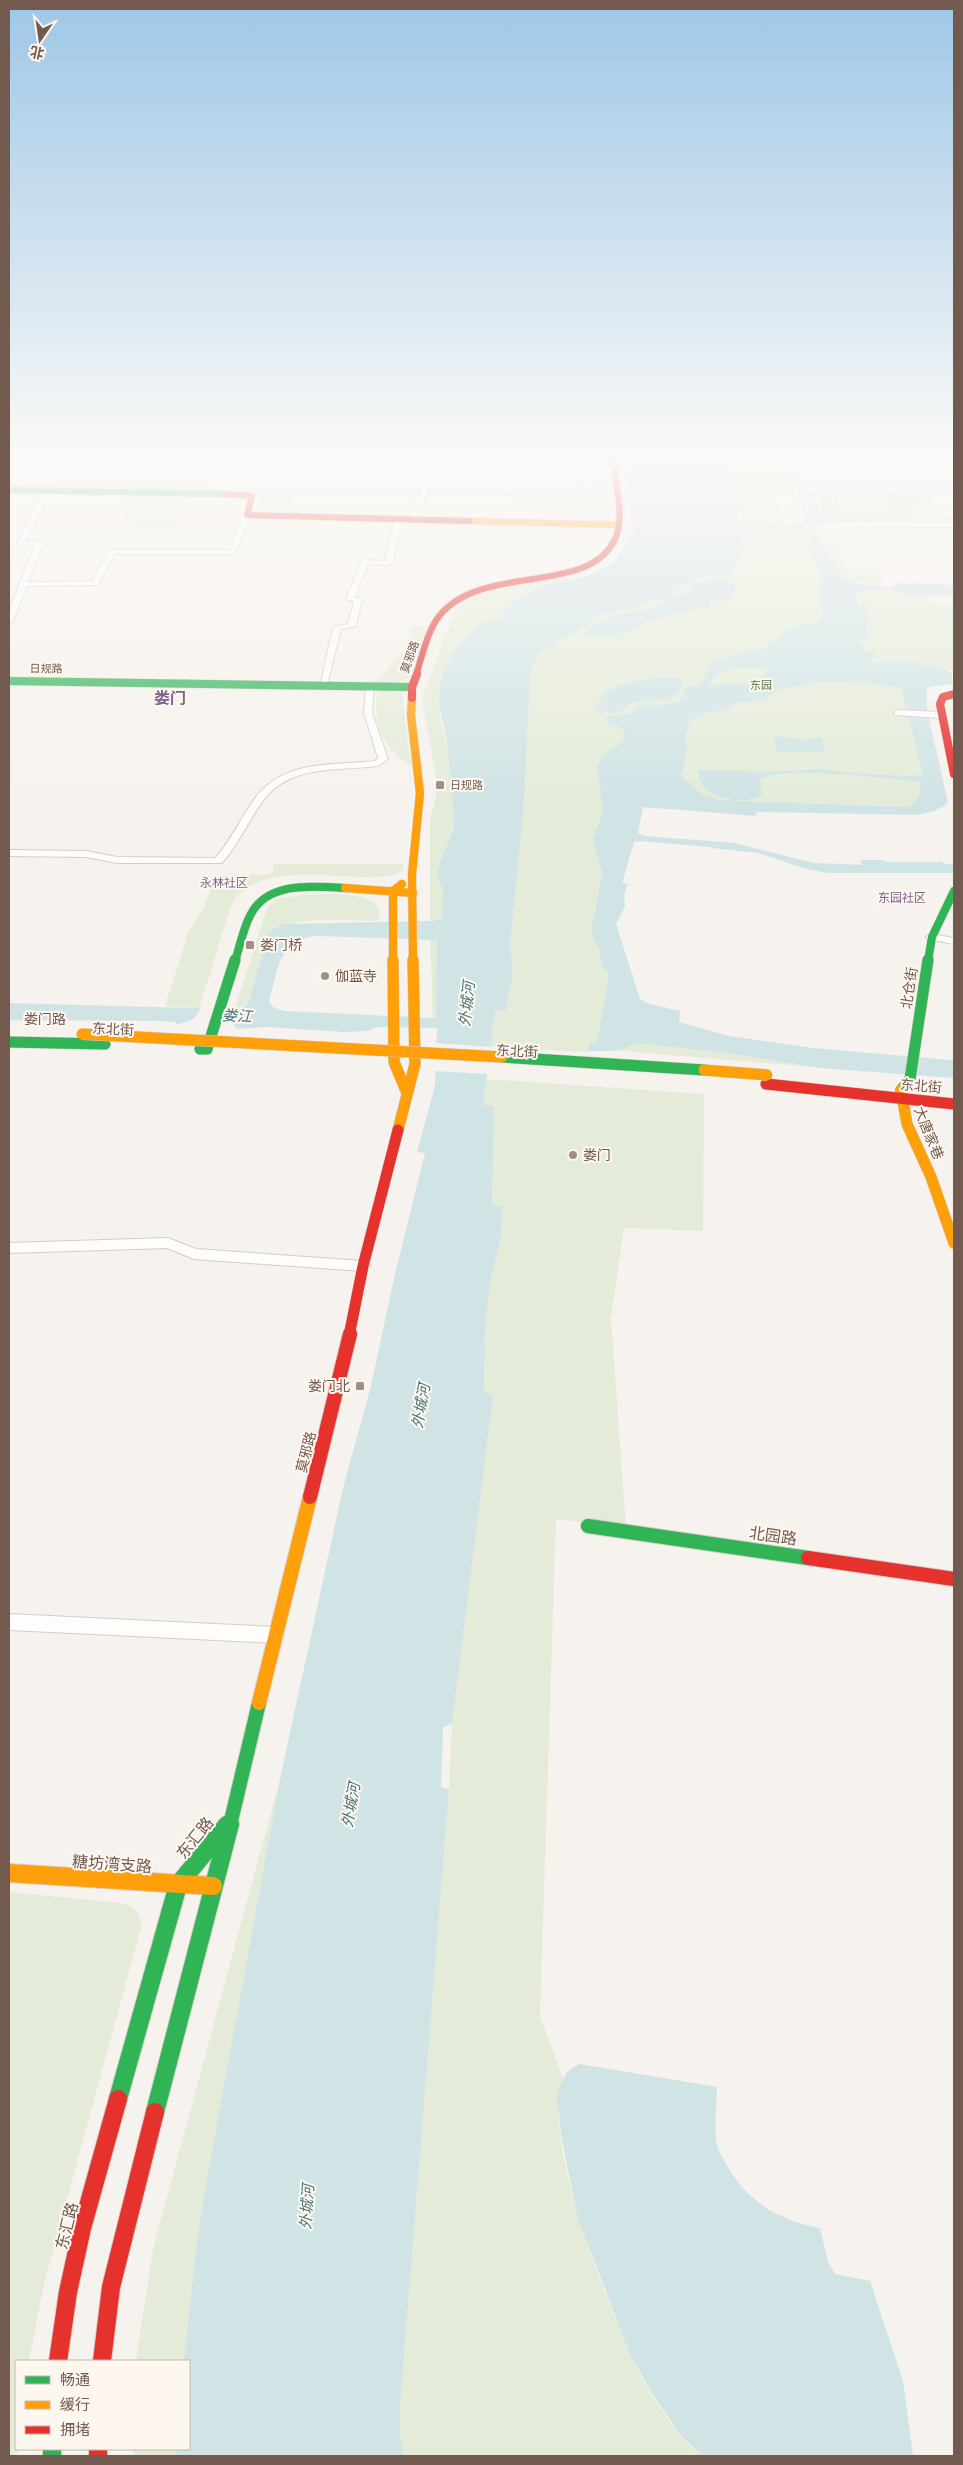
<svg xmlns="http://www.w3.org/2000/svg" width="963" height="2465" font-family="Raleway,'Noto Sans SC',sans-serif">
  <rect width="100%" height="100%" fill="#f6f2ed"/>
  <path fill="#e4ecd9" d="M178,456H209L197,474L166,473Z
    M733,456H774L798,492H771L786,524L754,525L739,521L738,512H743L735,486Z
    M815,488L928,492L935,505H939L943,515H951L953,519L821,515Z
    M265,492L297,493L293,504H260Z
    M137,496L188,497L174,528L121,527Z
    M801,528L807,529L812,539L820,585L863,590L904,591L906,596H928L931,604H954V670H949L902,690L923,777L919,798L914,804L905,807L753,801L603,808L596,828L597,851L602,872L593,918L594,939L600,952L601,965L608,972L606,996L596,1043H589L587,1052L490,1047L495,1010L513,971L510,944L523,816L530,685L529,677L538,654L598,616L648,604L690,580L714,577L732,570L744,532Z
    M822,544H837L846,567H878L884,580H880L881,585C834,582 849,577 822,544Z
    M566,577L573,581L541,586L527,593L504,610L508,611L495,622L487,620L474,629L458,645L440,687L439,711L452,770L454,821L448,846L439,861L443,888L444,915L440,920L430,921V820L436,795L437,781L422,699L454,612L467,600L481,592Z
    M428,626L408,679L396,683H375L409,644L410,627Z
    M377,691H394L402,694L411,767C381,742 374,730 377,691Z
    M274,864H404L402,871C389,878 375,877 360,877C322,876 251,864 231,906L199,1008L165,1006L189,930L204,908L215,876L272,874Z
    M302,895C323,895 367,890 379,908V921C356,921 277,914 268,936C258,957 258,982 248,1003L235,1008L267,908L277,899Z
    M430,938L437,941V1012L433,1018Z
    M635,1043L727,1053L811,1067L612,1050L627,1048Z
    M486,1079L704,1094L703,1231L624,1228L611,1318L626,1528L556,1519L540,2016L563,2079C538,2137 618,2337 650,2392C664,2415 681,2439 702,2456H404L400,2434V2407L449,1790L452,1723L493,1396L486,1393L484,1388L485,1330L491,1278L501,1237L502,1207L492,1206L494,1106L483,1105Z
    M280,1779L207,2178L196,2247L184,2361H136L153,2249Z
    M9,1892L121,1903C135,1907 141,1913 141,1928L44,2284L29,2361H16L18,2456H9Z
    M133,2449H176V2456H134Z"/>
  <path fill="#d0e4e5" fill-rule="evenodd" d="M627,456H733L735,486L744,512H738L737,519C747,529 791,526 804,521L797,488L774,456H783L801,484L954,486V491L819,486L813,488L815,491L840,493L816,491L821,515L823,516L954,519V523L826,522L818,525L816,534L844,578L859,584L881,585L882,587H894V583L954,585V595L906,596L904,591L860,590L856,594L858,606H865C869,618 864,627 870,639L861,640L865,651H874L876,657H872L873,663C891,662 941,661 952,674V684L927,687V710L948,803L935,811L916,815L757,812L756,816L643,807L638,833L646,836L734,843L814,863L862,865L861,860H884L886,862H943L944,864H954V873H828L803,868L758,853L712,848V847L636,841L634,842L622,883L628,884L624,895L625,906L616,924L640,999L649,1004L680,1011L679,1022L729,1036L813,1048L951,1060L954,1061V1078L820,1068L727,1053L635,1043C624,1053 602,1051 588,1051L589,1043H596L606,996L608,972L601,965L600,952L591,932L602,872L593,840L603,808L597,767L602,756L622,742L625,733L622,728L607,723V717L631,713L639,705C656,704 669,708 684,697V690L688,686L699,685L713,663L717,660L752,649H762C772,641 785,631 799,625C804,623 813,625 822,621L824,613L819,596L820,577L807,529L745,532L736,562L729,574L696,578L665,595L681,596L694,590V585C703,577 725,579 736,584C735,600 724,604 710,602L709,606L647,621L631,631L613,635H584C610,606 644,619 665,600L659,598L636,607L598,616L572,634L559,640L538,654L529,677L530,685L523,816L510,944L513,971L506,1011L495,1010L483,1105L494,1106L492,1206H502L501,1237L491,1278L485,1330L484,1388L486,1393L493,1396L452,1723L443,1728L441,1787L449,1790L400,2407V2434L404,2456H176V2449H189V2361H184L196,2247L207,2178L280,1779L343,1488L371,1386L392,1287L425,1153L417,1152L435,1086L437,1028L377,1027L368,1031L344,1032L266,1027L237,1029L177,1027L176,1022L162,1021L9,1020V1003L190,1008L241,1007L247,1005L250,999L267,936L273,929L283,924L432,921L442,918L443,888C427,869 454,843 454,820C453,794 450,769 447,744C445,724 436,708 440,687C445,658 463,636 487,620L495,622L507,612L503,610L537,587L587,576L614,563L633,532L629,500L626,498L9,487V483L624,494L630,492L626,473ZM739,667H758L767,670L756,683L707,685L718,674ZM824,682L876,684L901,688L923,776L877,775L817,769L772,772L699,770C695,797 744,808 762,794L760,780C775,764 895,779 921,782C920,795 919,804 905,807L719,800L703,795L681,776L687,746L685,738L690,720L703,714L724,710L737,703L764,700L780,689ZM317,936L435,940L437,941L436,1016L435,1018L284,1011L273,1007L269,1001C279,969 277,940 317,936Z
    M665,677L678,678L684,681C675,708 656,698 635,702C630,703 629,705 626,708C619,715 603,713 596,709C598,704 600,698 603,694C610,683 651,679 665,677Z
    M774,736L808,740L811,738H822L824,753L776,751Z
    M579,2064L717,2087C717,2104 714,2124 716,2141C717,2149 723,2158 727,2166C749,2203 779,2220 820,2228L828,2262L835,2274L870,2281L903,2381L913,2456H702L679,2433L651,2392L629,2352L578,2219L561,2135L557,2098L559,2088L567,2072Z"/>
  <path fill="#f6f2ed" d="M202,1007H235L233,1023L238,1032L175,1028L174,1026L194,1019Z
    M434,1043L493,1047L489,1074L434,1071Z"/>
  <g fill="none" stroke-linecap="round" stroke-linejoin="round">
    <path stroke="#47757c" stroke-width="1" stroke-dasharray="3 2.5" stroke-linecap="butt" d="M712,456L740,500"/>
  </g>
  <path fill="#dfd8d3" stroke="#ded5d0" d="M817,490H827L836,494L839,511L822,510Z
    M885,494L920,495L925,506L906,505L910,515H886L889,504Z"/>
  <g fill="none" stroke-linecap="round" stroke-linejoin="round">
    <g stroke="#d3cec8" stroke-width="2">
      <path id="street" d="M537,456H543L539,471L541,477L613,476L616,478L613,480L431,483L416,519L412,521L408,519L426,480L534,477L533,471Z
        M831,487L954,490V494L829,490Z
        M47,489L50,491L26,541L40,540L44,542L28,582L92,581L108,552L112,550H229L243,515L247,513L251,515L235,554H115L98,585L27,586L13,621L9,623V611L35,544L21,545L17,543L44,491Z
        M399,517L403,519L392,563L388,565L368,564L355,597L362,600L356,626L341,629L327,685L320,687L333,627L348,624L354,602L346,599L361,562L365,560L385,561L395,519Z
        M844,522L954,523V527L847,526H844Z
        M370,683L374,686L372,713L388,759L378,766C337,771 289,764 262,802C248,822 238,845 222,863H117L86,857L9,856V850L86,851L117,857L215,858C231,841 240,819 253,801C282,759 330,766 375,761L378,758L364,713L366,686Z
        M898,710L941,712L945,715L941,718L895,715L894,713Z
        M932,934L954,938V944L928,939L926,937Z
        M168,1238L196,1249L363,1261L370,1266L363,1271L194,1259L167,1248L9,1253V1243Z
        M9,1614L275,1627L281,1630L284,1635L281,1640L275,1643L9,1630Z"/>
    </g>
    <g stroke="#d6cfca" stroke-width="8">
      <path id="fast-far4" d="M9,490L224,494"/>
    </g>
    <g stroke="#d6cfca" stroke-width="9">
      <path id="fast-far3" d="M9,681L412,687
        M235,961C240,946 243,928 251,914C268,881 314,886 345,888
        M928,961L932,937L954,891"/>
    </g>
    <g stroke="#d6cfca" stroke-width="12">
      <path id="fast-far2" d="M9,1042L105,1044
        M200,1049H207L235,960
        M901,1090L910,1079L928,960"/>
    </g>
    <g stroke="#d6cfca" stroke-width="16">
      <path id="fast-far1" d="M588,1526L808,1558
        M230,1825L259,1703"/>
    </g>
    <g stroke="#d6cfca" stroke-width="20">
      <path id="fast" d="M118,2099L178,1885L227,1825
        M155,2112L230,1824
        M52,2449V2456"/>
    </g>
    <g stroke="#d6cfca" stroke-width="8">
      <path id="slow-far4" d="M470,521L618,525"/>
    </g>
    <g stroke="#d6cfca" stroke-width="9">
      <path id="slow-far3" d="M412,698L411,715L420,793L412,874L413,961
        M345,888L413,893
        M393,961V891L402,884"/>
    </g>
    <g stroke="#d6cfca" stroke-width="12">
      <path id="slow-far2" d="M393,960L394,1062L407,1093
        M901,1090L907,1124L931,1177L954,1243
        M398,1130L415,1064L413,960"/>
    </g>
    <g stroke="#d6cfca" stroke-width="16">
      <path id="slow-far1" d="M259,1703L310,1497"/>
    </g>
    <g stroke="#d6cfca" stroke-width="20">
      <path id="slow" d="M9,1873L213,1886"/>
    </g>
    <g stroke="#d6cfca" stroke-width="8">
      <path id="jam-far4" d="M224,494L252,496L247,515L470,521
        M416,675C422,657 427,631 440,615C483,563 589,596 615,539C626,516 614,481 613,456"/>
    </g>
    <g stroke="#d6cfca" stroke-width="9">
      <path id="jam-far3" d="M954,694L943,697L940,704L954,774
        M412,698V687L417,674"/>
    </g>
    <g stroke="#d6cfca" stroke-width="12">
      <path id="jam-far2" d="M766,1084L954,1104
        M349,1336L363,1266L398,1130"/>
    </g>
    <g stroke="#d6cfca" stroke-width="16">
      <path id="jam-far1" d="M310,1497L350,1334
        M808,1558L954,1579"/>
    </g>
    <g stroke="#d6cfca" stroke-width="20">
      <path id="jam" d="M58,2361L68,2292L82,2228L118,2099
        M102,2361L111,2287L155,2112
        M98,2449V2456"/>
    </g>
    <use href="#street" fill="#fefdfc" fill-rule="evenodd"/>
    <use href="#fast-far4" stroke="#30b455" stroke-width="6"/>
    <use href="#fast-far3" stroke="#30b455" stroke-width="8"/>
    <use href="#fast-far2" stroke="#30b455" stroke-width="11"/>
    <use href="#fast-far1" stroke="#30b455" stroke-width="14"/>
    <use href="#fast" stroke="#30b455" stroke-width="18"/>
    <use href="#slow-far4" stroke="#ff9f0a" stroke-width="6"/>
    <use href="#slow-far3" stroke="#ff9f0a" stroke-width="8"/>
    <use href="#slow-far2" stroke="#ff9f0a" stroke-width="11"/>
    <use href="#slow-far1" stroke="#ff9f0a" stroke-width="14"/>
    <use href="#slow" stroke="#ff9f0a" stroke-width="18"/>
    <use href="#jam-far4" stroke="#e5322d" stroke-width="6"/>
    <use href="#jam-far3" stroke="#e5322d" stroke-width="8"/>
    <use href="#jam-far2" stroke="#e5322d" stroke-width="11"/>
    <use href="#jam-far1" stroke="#e5322d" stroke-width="14"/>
    <use href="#jam" stroke="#e5322d" stroke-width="18"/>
    <g stroke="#d6cfca" stroke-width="12" stroke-linecap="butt">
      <path id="fast-bridge" d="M502,1057L704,1070"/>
    </g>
    <g stroke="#d6cfca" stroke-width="12" stroke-linecap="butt">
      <path id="slow-bridge" d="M82,1034L502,1057
        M704,1070L767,1075"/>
    </g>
    <use href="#fast-bridge" stroke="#30b455" stroke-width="11"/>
    <use href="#slow-bridge" stroke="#ff9f0a" stroke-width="11"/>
  </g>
  <linearGradient id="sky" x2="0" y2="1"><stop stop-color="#9ec7e7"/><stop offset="0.57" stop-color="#fbf9f7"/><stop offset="1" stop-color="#fbf9f7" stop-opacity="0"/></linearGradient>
  <rect width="963" height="801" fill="url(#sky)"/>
  <g fill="#a08f86" stroke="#fdf7ef" stroke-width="2">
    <rect x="435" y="780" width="10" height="10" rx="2.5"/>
    <rect x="245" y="940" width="10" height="10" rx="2.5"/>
    <circle cx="325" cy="976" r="5"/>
    <circle cx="573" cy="1155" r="5"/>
    <rect x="355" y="1381" width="10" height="10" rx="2.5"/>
  </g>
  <g text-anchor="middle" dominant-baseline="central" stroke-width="4" stroke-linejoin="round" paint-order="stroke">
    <g font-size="11" fill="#725a4f" stroke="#fdf7ef">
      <text transform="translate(410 657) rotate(-70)">莫邪路</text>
      <text transform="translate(46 669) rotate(1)">日规路</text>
    </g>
    <g font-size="11" fill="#587748" stroke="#fdf7ef">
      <text x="761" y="685">东园</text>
    </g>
    <g font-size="11" fill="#725a4f" stroke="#fdf7ef" text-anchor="start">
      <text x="450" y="785">日规路</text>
    </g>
    <g font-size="12" fill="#7f668d" stroke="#fdf7ef">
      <text x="224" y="883">永林社区</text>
      <text x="902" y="898">东园社区</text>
    </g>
    <g font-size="14" fill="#725a4f" stroke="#fdf7ef" text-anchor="start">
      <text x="260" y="945">娄门桥</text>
      <text x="335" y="976">伽蓝寺</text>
      <text x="583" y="1155">娄门</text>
      <text x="350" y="1386" text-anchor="end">娄门北</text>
    </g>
    <g font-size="14" fill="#725a4f" stroke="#fdf7ef">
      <text transform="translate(909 988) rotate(-81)">北仓街</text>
      <text x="45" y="1019">娄门路</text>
      <text transform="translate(113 1029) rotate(3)">东北街</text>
      <text transform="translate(517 1051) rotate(3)">东北街</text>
      <text transform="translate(921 1086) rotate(5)">东北街</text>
      <text transform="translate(929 1133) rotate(68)">大唐家巷</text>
      <text transform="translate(306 1452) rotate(-76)">莫邪路</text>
    </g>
    <g font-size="15" font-style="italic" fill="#47757c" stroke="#fdf7ef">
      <text transform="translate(467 1004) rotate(-84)">外城河</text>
      <text transform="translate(237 1016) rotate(3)">娄江</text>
      <text transform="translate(421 1406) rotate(-80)">外城河</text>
      <text transform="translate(351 1805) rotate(-80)">外城河</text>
      <text transform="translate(307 2207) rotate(-86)">外城河</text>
    </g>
    <g font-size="16" font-weight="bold" fill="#7f668d" stroke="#fdf7ef">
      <text x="170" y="698">娄门</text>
    </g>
    <g font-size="16" fill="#725a4f" stroke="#fdf7ef">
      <text transform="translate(773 1536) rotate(8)">北园路</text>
      <text transform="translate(195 1838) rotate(-51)">东汇路</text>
      <text transform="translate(112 1864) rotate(4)">糖坊湾支路</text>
      <text transform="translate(67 2226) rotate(-76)">东汇路</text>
    </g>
  </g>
  <rect width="963" height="2465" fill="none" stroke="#725a4f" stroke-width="20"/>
  <rect x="15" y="2360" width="175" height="90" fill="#fdf7ef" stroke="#c5b8af"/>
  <rect x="25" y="2376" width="25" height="8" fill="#30b455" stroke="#c5b8af"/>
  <text x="60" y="2385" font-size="15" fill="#725a4f">畅通</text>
  <rect x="25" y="2401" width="25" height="8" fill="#ff9f0a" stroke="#c5b8af"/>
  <text x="60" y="2410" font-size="15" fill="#725a4f">缓行</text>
  <rect x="25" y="2426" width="25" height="8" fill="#e5322d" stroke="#c5b8af"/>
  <text x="60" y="2435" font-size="15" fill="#725a4f">拥堵</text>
  <g transform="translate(40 40) rotate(193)" stroke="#fdf7ef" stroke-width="4" paint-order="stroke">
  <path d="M0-4L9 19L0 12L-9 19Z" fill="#725a4f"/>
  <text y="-8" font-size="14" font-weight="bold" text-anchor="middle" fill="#725a4f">北</text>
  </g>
</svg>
